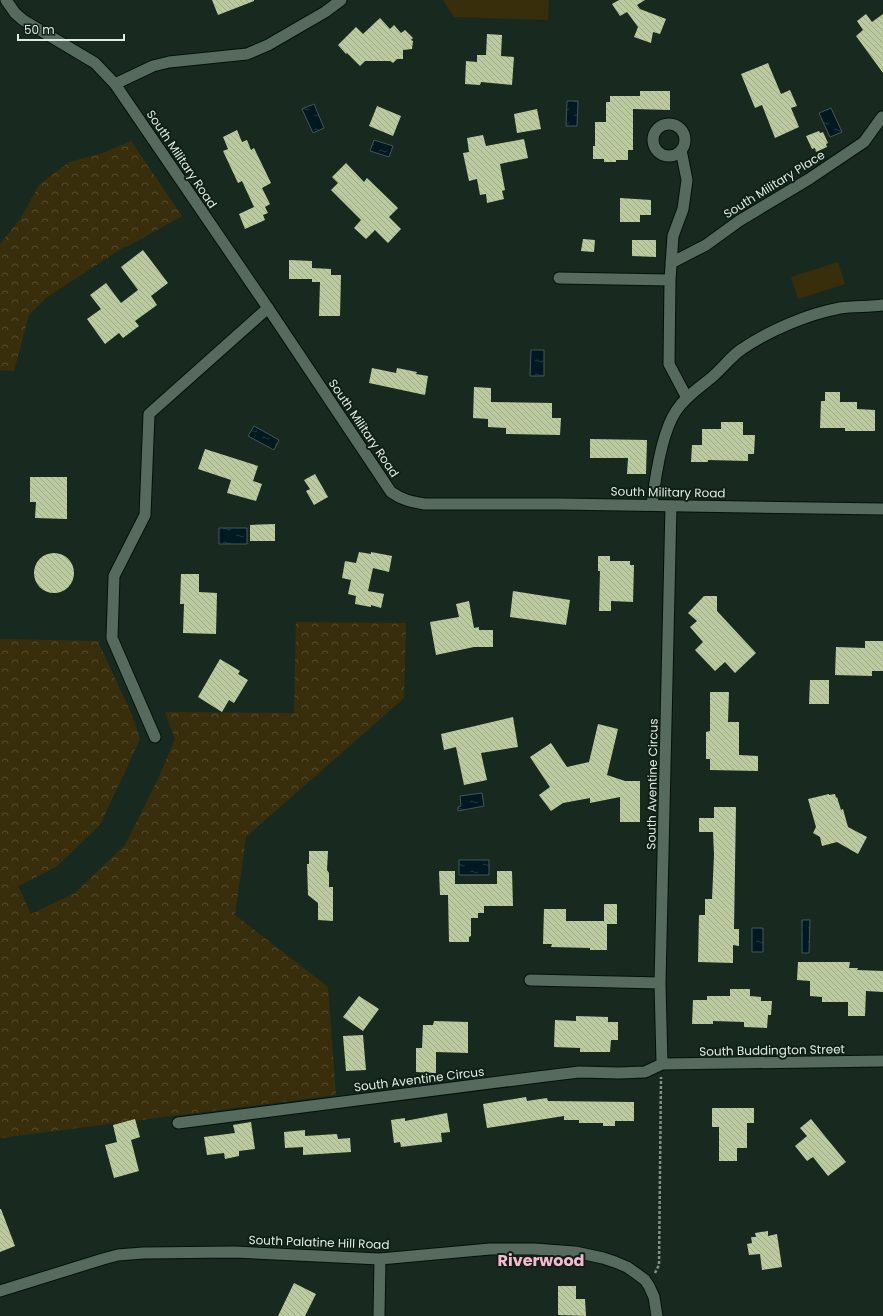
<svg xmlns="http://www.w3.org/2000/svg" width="883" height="1316" font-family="Poppins,sans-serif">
  <defs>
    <pattern id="forest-crowns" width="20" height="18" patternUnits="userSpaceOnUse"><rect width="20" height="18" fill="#392e0b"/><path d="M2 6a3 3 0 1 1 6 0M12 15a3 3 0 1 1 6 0" fill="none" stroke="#554c2e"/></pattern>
    <pattern id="water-ripples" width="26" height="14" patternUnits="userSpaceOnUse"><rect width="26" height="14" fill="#001820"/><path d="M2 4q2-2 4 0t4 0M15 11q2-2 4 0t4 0" fill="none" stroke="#253a40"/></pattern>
    <pattern id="building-back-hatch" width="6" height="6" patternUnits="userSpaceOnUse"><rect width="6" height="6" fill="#bccb9f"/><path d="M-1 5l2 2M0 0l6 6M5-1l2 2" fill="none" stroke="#9eaa88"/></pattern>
  </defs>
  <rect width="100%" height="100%" fill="#182a1f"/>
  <path fill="#392e0b" d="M443,0H549L548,20L454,17Z
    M838,262L845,284L798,299L791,277Z"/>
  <path fill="url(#forest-crowns)" d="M131,141L182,216L128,246L124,247L47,297L29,315L14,371L0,370V244L21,218L39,185L69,162L100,154Z
    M296,622L406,623L404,698L246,837L235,915L328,987L336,1095L0,1138V639L99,641V644L131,713L140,739L100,825L56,867L18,886L31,914L75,893L125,845L158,779L175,739L165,712L294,713Z"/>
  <path fill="url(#water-ripples)" stroke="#43575a" d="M567,101H578L577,126H566Z
    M314,104L324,128L313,133L302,109Z
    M831,108L842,132L830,137L819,113Z
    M374,140L393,146L389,157L370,151Z
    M531,350H544V376H530Z
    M254,426L279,440L274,450L248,436Z
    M219,528H247V544H219Z
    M482,793L484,806L458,811V807L461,806L460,796Z
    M459,860H489V875H459Z
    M802,920H810L809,953H802Z
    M752,928H763V952H752Z"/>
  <path fill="url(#building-back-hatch)" d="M212,0H254V1L218,15Z
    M619,0H645L637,5L640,9L666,19L660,34L653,32L651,43L634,37L638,27L627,12L620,16L612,4Z
    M866,14L872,22L883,14V73L856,36L863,30L857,21Z
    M380,18L390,29L394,25L401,33L405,30L413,38L411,40L413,41L412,49L403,50V59H397L393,63L390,61H365L360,66L347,53L346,54L338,45L356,27L363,34Z
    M487,34L502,35L501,56L514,57L512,85L481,82L480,85L465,84L466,61L477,62V55H486Z
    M768,63L781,94L790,90L797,106L791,108L799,127L775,138L762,105L755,108L741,74Z
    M640,91H670V110L633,109V150H628V160H616V162H604V159H593V146H595V122H606V102H610V96H640Z
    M377,106L401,116L393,136L369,126Z
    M537,109L541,129L517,133L514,114Z
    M237,130L242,142L247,140L251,150L254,148L271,183L262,188L270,204L265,207L268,213L263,215L265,220L245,229L239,214L254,207L242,181L238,183L223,151L228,149L223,137Z
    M819,131L820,133L823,132L828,143L826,144L827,147L816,152L815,148L812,149L806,136Z
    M483,135L486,146L524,139L528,158L500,164L505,190L502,191L504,199L487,203L486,194L480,195L477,179L469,181L463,153L469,152L467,138Z
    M346,163L364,182L367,178L398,208L389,217L401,229L388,243L375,230L366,239L354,228L361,220L331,190L338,183L332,177Z
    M620,198L651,200V215H640V222H620Z
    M583,239L595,240L594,252L581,251Z
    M632,240H656V257L632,256Z
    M143,250L168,283L151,296L157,305L135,321L139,326L123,338L119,333L105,344L87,319L101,309L90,295L106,283L121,303L138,290L121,267Z
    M289,260L312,261V268L331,269V275H341L340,316H319L320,282H312V279H289Z
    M372,368L396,373L397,368L417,372L416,374L428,376L425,395L369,383Z
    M474,387L491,388V402L552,403V418H561L560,435L506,434V428L488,427V419L473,418Z
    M825,392H840V402H857V409L875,410V431H845V428H820L821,401H825Z
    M721,422H743V435H755L754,454H748V461L708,460V462H691L692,445H702V429H721Z
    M590,439L647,440L646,474H627L628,458H590Z
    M205,449L258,466L253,481L262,484L256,501L227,493L231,480L198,469Z
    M315,474L328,497L314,505L306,491L310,489L304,480Z
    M30,477H67V519L35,518L36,502H30Z
    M275,524V541H250V525Z
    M359,552L371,554V552L392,556L389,572L373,568L368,591L384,594L381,608L371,605V607L355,604L356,596L348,594L351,580L342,578L345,561L356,563Z
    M34 573a20 20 0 1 1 40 0a20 20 0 1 1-40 0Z
    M598,556H610V561H630V565H634L633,602L611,601V611H599L600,571H598Z
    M181,574H199V592L217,593L216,634L183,633L184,604H180Z
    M513,591L570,600L566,625L510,617Z
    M704,596H717V611L756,653L735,673L725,662L715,671L695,650L703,642L690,627L697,621L688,613Z
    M469,601L474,628L479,627V630H493V647H474L436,655L430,622L459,617L456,604Z
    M865,641H883V671H872V676L835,675L836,647L865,648Z
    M220,659L240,671L238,674L248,680L234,703L229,700L222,712L198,697Z
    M810,680H829V704H809Z
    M710,692H729L728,722H739V755L758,756V771L710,770V759H706V732L710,731Z
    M513,717L518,747L481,753L487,780L464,785L456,747L444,750L441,734Z
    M598,724L618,729L607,775L625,781H640V822H620V797L590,803V798L563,803L551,811L539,795L550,787L530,757L551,743L567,767L589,762Z
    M829,794V795L835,794L836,798L837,797L841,810L843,809L848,827L867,837L858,854L837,842L822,846L820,837L813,833L816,827L808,799Z
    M714,807H736L734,929H739V946L733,945V963L698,962L699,915H705V899H712L714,855L713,832H699V818H714Z
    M309,851H328L327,870L329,873V887H333V921L318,920V903L308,895L307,864H309Z
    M439,871H455V884H497V871H512L513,906H484V913H478V918H471V936L469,937V942H449L448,895H440Z
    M604,904H617V924H607V950H590V948L551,947L552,944H543L544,909H566V921H604Z
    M798,962H850L849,968H858L857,970L883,971V992L866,991L865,1016H848V1002H822V997L810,996V981L797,980Z
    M730,989H750V996L761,997V1001H772L771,1015H768L767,1028L744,1027V1022L713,1021V1024H692L693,1000H707V996H730Z
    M359,996L379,1009L363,1031L343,1017Z
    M576,1016L608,1017V1022H618V1040H611L610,1052H580V1048L554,1047L555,1020L576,1021Z
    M434,1021L468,1022V1053L436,1052V1073L416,1072V1048H422L423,1025H433Z
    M363,1035L366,1070L346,1071L343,1036Z
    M526,1097L527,1101L547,1098L548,1101L634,1102V1121H615V1126H603V1123H579V1120H564V1116L487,1128L483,1104Z
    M712,1108H754V1123H747V1148H737V1161H719V1127H712Z
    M447,1113L450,1132L441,1133L442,1142L401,1147L400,1142L394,1143L391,1120L405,1118V1121Z
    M135,1119L140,1137L131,1140L139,1171L114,1178L105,1145L117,1142L113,1125Z
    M811,1119L846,1162L828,1176L813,1157L807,1161L795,1146L807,1136L800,1128Z
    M251,1122L255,1149L239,1151V1156L225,1159L224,1153L207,1155L204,1137L235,1133L233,1125Z
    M305,1130V1136L337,1134L338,1139L350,1138L351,1152L303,1155V1147L285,1148L284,1132Z
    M0,1209H1L15,1246L0,1252Z
    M768,1231V1236L777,1234L782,1267L762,1270L760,1254L749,1255L747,1244L752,1243L751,1237H756L755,1233Z
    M294,1283L316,1294L305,1316H278Z
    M558,1286H576V1299H585L586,1316L558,1315Z"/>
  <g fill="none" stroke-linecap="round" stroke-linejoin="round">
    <g stroke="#031209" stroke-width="13">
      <path id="minor" d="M115,84L153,66L169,62L247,54L268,45L325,12L341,0
        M653 140a16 16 0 1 1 32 0a16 16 0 1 1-32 0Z
        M681,150L687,180L683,209L673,236L670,280L669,364L687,398
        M671,263L706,245L739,221L809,179L864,142L882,117
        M559,278L670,280
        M652,505C655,479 662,432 676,411C685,397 699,388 711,378C722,369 731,356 742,349C770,330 808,314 840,308C854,306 869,307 883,305
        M155,737L112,638L114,576L145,515L149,414L268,308
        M530,980L660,983
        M662,1064L660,983L671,506
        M178,1123L538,1077L579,1072L619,1073L645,1072L662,1064L883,1061
        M379,1316L380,1259"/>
    </g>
    <g stroke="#031209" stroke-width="13">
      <path id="tertiary" d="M6,0L15,13L23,20L95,63L115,84L268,308L391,492C402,500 412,502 425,504H559L883,509
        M0,1291L103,1259L118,1255L143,1253L234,1252L380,1259L490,1249H534L575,1252L603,1258L615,1262L627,1267L637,1274L645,1280L649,1286L654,1297L657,1316"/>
    </g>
    <path stroke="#849288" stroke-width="2.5" stroke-dasharray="3 2" stroke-linecap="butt" d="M655,1273L659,1265L661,1077"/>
    <use href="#minor" stroke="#566a5d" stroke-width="11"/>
    <use href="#tertiary" stroke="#566a5d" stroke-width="11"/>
  </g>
  <g text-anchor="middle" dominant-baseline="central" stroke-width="4" stroke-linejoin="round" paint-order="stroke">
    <g font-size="12" fill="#e0ebe3" stroke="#0f2016">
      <text transform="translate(182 159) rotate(56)">South Military Road</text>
      <text transform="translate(774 184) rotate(-32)">South Military Place</text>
      <text transform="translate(364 428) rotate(56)">South Military Road</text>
      <text transform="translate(668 492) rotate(1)">South Military Road</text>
      <text transform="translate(652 784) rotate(-89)">South Aventine Circus</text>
      <text transform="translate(772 1050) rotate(-1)">South Buddington Street</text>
      <text transform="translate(419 1079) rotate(-7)">South Aventine Circus</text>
      <text transform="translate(319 1242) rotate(2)">South Palatine Hill Road</text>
    </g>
    <g font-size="16" font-weight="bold" fill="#f7b8d2" stroke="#0f2016">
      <text x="541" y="1260">Riverwood</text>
    </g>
  </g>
  <path d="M18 34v6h106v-6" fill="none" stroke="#e0ebe3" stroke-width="2"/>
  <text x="24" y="34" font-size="12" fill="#e0ebe3" stroke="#0f2016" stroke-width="3" paint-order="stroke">50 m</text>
</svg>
